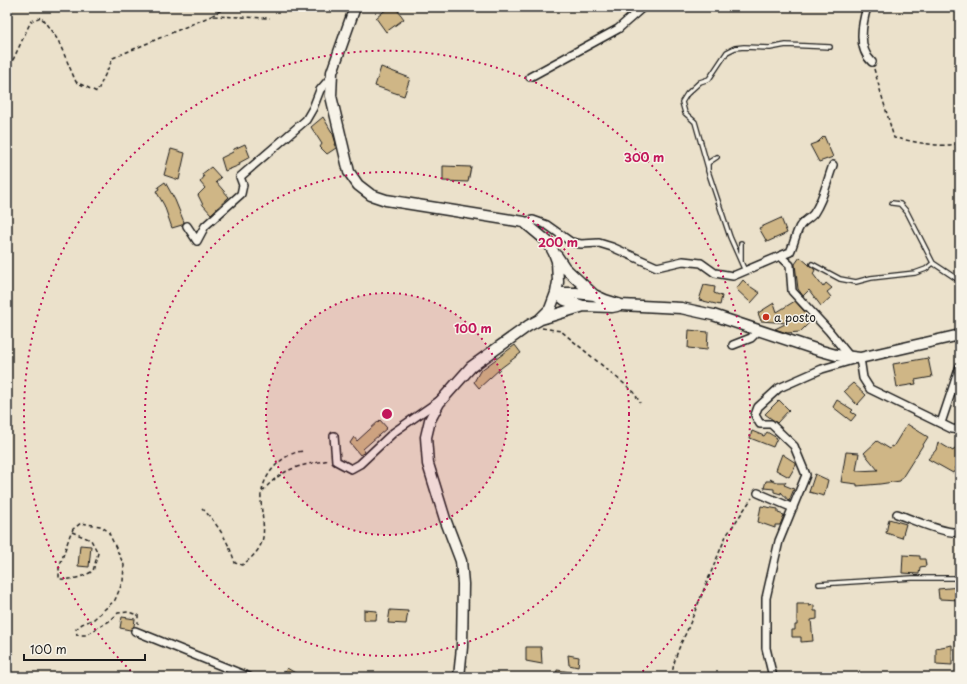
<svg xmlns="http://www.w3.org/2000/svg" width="967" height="684" font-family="'Playpen Sans',sans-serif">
  <rect width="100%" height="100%" fill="#ebe1cb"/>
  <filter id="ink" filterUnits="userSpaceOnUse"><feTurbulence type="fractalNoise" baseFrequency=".025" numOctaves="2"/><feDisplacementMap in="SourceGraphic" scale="8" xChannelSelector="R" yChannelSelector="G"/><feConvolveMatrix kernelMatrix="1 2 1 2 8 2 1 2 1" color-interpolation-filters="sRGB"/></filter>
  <g filter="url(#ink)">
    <path fill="#cfb686" stroke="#1c1c1c" d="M389,7H395L404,19L386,32L376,18Z
      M381,67L410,78L404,96L375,86Z
      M323,117L333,134L336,144H334L336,148L327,154L320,147L322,144L311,127Z
      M824,136L833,157L819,162L810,145L818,142Z
      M245,144L250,157L239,163L240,165L225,171L221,158L233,152L234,149Z
      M171,149L185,153L179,180L164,175Z
      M443,166L471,167L468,182L443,181Z
      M211,167L221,178L216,182L229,197L211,214L203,205L198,195L205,188L200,182L204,177L202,174Z
      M165,182L175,200L184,222L182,225L172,228L164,205L156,191L159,189L158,187Z
      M781,218L787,233L767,242L759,228Z
      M800,257L815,270L813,274L823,287L826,283L832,288L827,292L831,297L821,306L809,290L803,296L798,289L795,264Z
      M743,280L748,285L760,293L751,303L736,289Z
      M704,285L715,287L714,293L722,296L720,305L699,300Z
      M795,301L812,320L800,332L787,333L775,329L787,323L761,321L758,313L774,303L777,312Z
      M689,330L708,332L707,350L688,348Z
      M515,345L521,353L501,368L479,388L474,382L480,371Z
      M928,358L932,377L915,380L916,384L897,387L893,364Z
      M853,383L866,395L857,405L844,391Z
      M779,400L789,410L777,423L765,414Z
      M837,400L853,410L851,412L856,415L851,421L833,407Z
      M380,420L387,428L363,449L365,452L360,455L350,443L354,437L357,441Z
      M907,424L928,437L900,481L880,484L857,486V484L841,482L846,452L859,453L856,471L878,470L864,453L877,441L890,449L891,446L893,447Z
      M752,431L764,436L767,432L777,438L773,447L750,438Z
      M938,442L953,451L956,447L960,451V460L953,473L928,459L936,450Z
      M782,454L796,463V465L789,477L776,470Z
      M815,474L828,480L824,496L809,492Z
      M770,479L776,482H786L784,485L794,489L789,501L781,492V494L774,492V489L764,488L766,481H772Z
      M761,506L778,509V513L784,515L780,525H775V528L758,522Z
      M889,519L906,524L902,538L886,533Z
      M80,545L91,546L89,567L78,566Z
      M903,555L920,556V559H925L926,566L920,567L919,574L902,573Z
      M960,587V600L939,599L938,589Z
      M797,604H809V606L814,605V611H817V619L811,620L813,641L801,642V637H792V630H795V625H797Z
      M364,610L377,611L376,620H364Z
      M390,610L408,611L406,624L388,623Z
      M122,617L135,619L134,626L130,630L120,628Z
      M952,645V665L936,664V648Z
      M526,647H541L542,664L526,661Z
      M568,655L579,657L578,667L569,665Z
      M287,668L302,677H282Z
      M557,670L577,673V677H556Z"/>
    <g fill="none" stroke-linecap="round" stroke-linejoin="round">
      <g stroke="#1c1c1c" stroke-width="6">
        <path id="service" d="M717,157L708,163V171L730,237L745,271
          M708,168L695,122L685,113L682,102L687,94L700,82L709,79L727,52L735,48L744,47L770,48L786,45L830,47
          M892,203L900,204L907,212L933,263
          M741,261V243
          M812,264L840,279L856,282L871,278L915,273L926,269L933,263L960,281
          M819,584L912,578H955L960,577"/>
      </g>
      <g stroke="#1c1c1c" stroke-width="10">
        <path id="minor" d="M867,7C862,24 857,48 872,62
          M530,77L618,29L643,7
          M524,222L533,220L547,225L571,242L581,244L599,243L612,247L657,267L683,261L701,263L715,273L733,276L780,256L790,265L792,291L829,331L850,357
          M187,226L197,241L205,226L241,194L243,185L240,177L306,120L313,108L320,90L332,76
          M780,256L790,252C794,244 795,236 799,228C802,221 810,219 814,213C824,198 827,181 833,165
          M733,345L751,338L759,330
          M941,423L960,366
          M334,436L336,461L351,469L360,464L394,432L440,400
          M758,493L793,508
          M897,514C911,519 947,535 960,532
          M960,624V627
          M135,631L249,677
          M773,677L766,648V598L779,541L806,475L794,446L771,424H760L755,415L758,407L779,388L822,369L860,358L863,378L870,389L952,429L960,430"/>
      </g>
      <g stroke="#1c1c1c" stroke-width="13">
        <path id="secondary" d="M355,7L332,72L331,96L349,172L358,185L371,195L386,200L524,222L548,242L554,253L557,261L558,282L556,293L550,309L539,320L528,326L471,367L439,403L430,420L426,437L428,464L445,519L461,561L463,584L462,647L459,677
          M557,256L565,268L594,295L605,300L621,305L681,308L713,315L818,350L836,355L860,358L960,335
          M583,306L565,300L556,293H576L594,295
          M541,319L584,306L612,307L617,306"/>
      </g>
      <path stroke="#1c1c1c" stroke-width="1.5" stroke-dasharray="4 3" stroke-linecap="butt" d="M227,7L211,16L270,18
        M874,69L894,138C914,141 940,149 960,143
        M7,73L31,21L41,17L58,40L76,82L97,92L113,58L211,16
        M542,328L561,331L634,392L640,403
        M262,491C265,472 285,451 305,451
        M202,508C218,525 228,540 235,563L242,565C275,542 260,525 261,493C283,467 298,466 329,460
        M72,532L91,540L98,553L93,571C81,578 72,580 59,579V568L70,535L73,529L81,523L100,526L108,531L124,565L123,581L115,600L94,619L82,624L76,629L77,635H86L111,620L118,613L128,612L138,615V624
        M672,677C673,661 679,647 686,633L726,536L752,498"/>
      <use href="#service" stroke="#f7f3e8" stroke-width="3.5"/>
      <use href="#minor" stroke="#f7f3e8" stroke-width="7"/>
      <use href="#secondary" stroke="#f7f3e8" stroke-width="10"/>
    </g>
  </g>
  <circle cx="387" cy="414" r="121" fill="#c2185b" fill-opacity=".12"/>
  <g fill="none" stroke="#c2185b" stroke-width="2" stroke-dasharray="2 4">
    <circle cx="387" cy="414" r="121"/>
    <circle cx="387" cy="414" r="242"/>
    <path d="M135 675A363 363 0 1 1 639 675"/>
  </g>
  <circle fill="#c8321e" stroke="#f7f3e8" stroke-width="1.5" cx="766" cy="317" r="4"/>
  <g text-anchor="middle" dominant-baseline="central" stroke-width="3" stroke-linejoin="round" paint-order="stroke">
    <g font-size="12" fill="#1c1c1c" stroke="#f7f3e8" text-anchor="start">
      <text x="774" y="317">a posto</text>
    </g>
  </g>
  <circle cx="387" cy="414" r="6" fill="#c2185b" stroke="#f7f3e8" stroke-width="2"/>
  <g font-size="12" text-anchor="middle" font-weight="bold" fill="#c2185b" stroke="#f7f3e8" stroke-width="3" stroke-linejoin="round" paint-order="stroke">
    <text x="644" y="162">300 m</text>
    <text x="558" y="247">200 m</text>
    <text x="473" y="333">100 m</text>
  </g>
  <rect width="967" height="684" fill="none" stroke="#f7f3e8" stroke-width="24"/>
  <rect x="12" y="12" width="943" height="660" fill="none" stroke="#1c1c1c" stroke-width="1.5" filter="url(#ink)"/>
  <path d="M24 654v6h121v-6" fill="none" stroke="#1c1c1c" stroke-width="2"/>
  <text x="30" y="654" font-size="12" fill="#1c1c1c" stroke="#f7f3e8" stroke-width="3" paint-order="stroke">100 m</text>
</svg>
